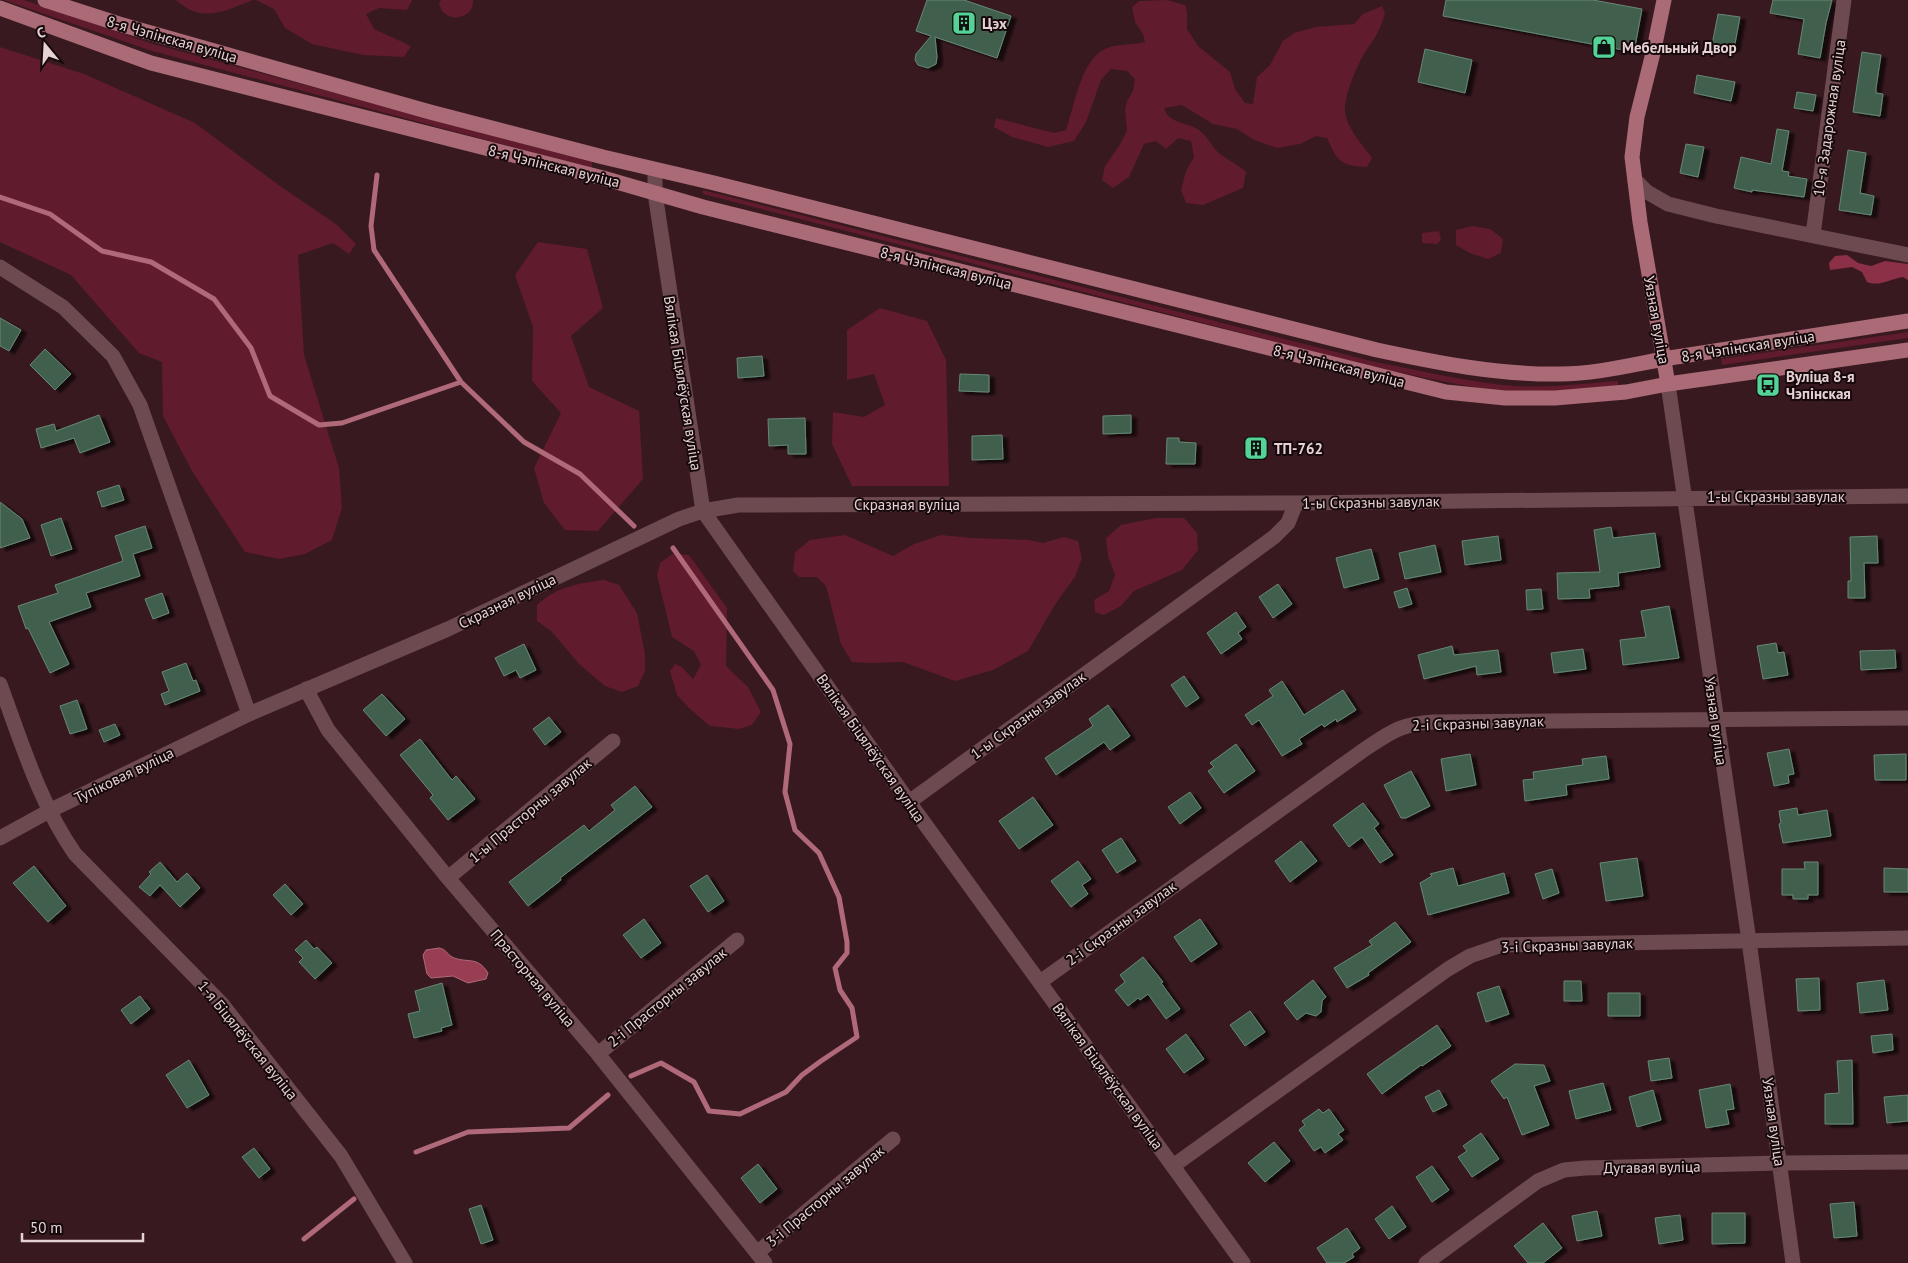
<svg xmlns="http://www.w3.org/2000/svg" width="1908" height="1263" font-family="'PT Sans',sans-serif">
  <defs>
    <filter id="shadow"><feDropShadow dx="5.5" dy="3" stdDeviation="1" flood-color="#0009"/></filter>
  </defs>
  <rect width="100%" height="100%" fill="#381920"/>
  <path fill="#601b2d" d="M4,0H24L153,44L592,162V168L152,51Z
    M176,0H253C225,11 202,24 176,0Z
    M256,0H412L407,10L379,8L366,14L374,29L411,46L404,57L363,55L312,44L285,28L274,9Z
    M441,0H473C475,15 455,23 444,13C441,11 440,6 439,3Z
    M1167,0L1185,5L1187,12V29L1198,46L1230,72L1235,89L1245,103L1253,104L1257,77L1270,65L1283,41L1294,33L1316,27L1354,24L1363,14L1382,6L1385,13C1380,32 1374,39 1364,54C1356,68 1344,96 1345,112C1347,129 1363,145 1372,158L1367,167C1341,166 1337,161 1327,138L1316,136L1300,144L1277,148L1254,140L1237,129L1213,124L1182,105L1164,108C1169,124 1187,122 1199,130C1208,136 1212,148 1220,154C1229,161 1238,164 1246,172L1243,188L1203,205L1186,203L1181,190L1186,171L1194,157L1191,141L1178,138L1166,149L1156,141L1144,144L1129,177L1113,188L1102,180L1105,166L1119,146L1127,131L1125,110L1127,101L1133,91L1135,79L1127,71L1111,69L1101,80L1086,122L1074,141L1048,147L1012,137L994,127L996,118L1054,133L1066,130C1075,105 1081,55 1110,47C1121,44 1133,45 1145,42L1143,34L1135,22L1132,7L1139,1Z
    M0,47L84,74L195,123L280,186L336,224L356,244L349,254L333,243L298,255L304,355L339,468L342,508L332,540L305,554L279,559L245,552L192,471L163,416L162,362L139,353L71,275L0,242Z
    M703,190L1375,362C1418,370 1460,380 1503,385C1541,389 1580,384 1618,381V387C1580,390 1541,394 1503,391C1459,386 1417,376 1374,367L703,194Z
    M1472,226L1490,229L1503,239L1501,253L1488,259L1470,253L1456,245V230Z
    M1439,231L1441,240L1437,244L1422,243V233Z
    M538,242L587,249L603,308L571,336L589,387L639,411L643,479L598,531L565,530L544,503L534,468L561,413L532,381L533,327L515,275Z
    M880,308L927,321L946,360L949,486H852L832,444L833,412L864,417L885,405L874,374L847,380V330Z
    M1908,332V338L1722,365L1721,359Z
    M1156,518H1184L1197,533L1198,550L1182,570L1134,591L1121,606L1104,615L1095,612L1094,600L1109,591L1115,575L1108,556L1106,538L1121,525Z
    M845,535L893,556L914,544L941,535L972,538L1029,540L1043,543L1064,537L1078,541L1082,558L1075,577L1056,603L1028,651L993,670L955,681L903,662L871,663L852,662L841,644L826,586L817,577H799L793,571L795,552L810,540Z
    M672,554L689,555L727,608L726,666L748,687L761,712L752,725L739,729L710,726L689,708L677,695L670,671L675,664L682,667L693,679L701,665L694,651L672,637L657,575L660,563Z
    M604,580L619,585L637,613L645,654V671L638,686L622,692L605,686L579,664L551,631L537,621V605C556,587 579,583 604,580Z"/>
  <path fill="#8b3047" d="M1847,255L1858,263L1871,266L1885,261L1908,264V280L1903,277C1889,279 1880,287 1867,282L1862,272L1852,267L1830,270L1829,263L1835,256Z"/>
  <path fill="#993d52" stroke="#b06979" d="M439,948C446,949 447,954 452,957C467,964 477,955 488,973L486,979L468,983L453,976L431,978L427,974L423,955L426,950Z"/>
  <g fill="none" stroke-linecap="round" stroke-linejoin="round">
    <path stroke="#b06979" stroke-width="5" d="M377,175L371,226L374,250L461,382L524,442L580,474L634,526
      M0,197L50,214L102,251L151,262L214,299L251,348L270,396L319,425L342,423L461,382
      M631,1076L661,1063L694,1082L709,1111L740,1114L786,1092L802,1075L821,1061L857,1037L852,1008L840,990L835,968L847,953V942L839,897L819,853L795,830L785,792L790,744L773,690L673,548
      M416,1152L468,1132L569,1128L608,1095
      M304,1239L354,1199"/>
  </g>
  <path fill="#3f604e" stroke="#668874" filter="url(#shadow)" d="M927,0H964L1011,16L997,58L935,37L937,57L936,64L928,68L918,65L915,60L916,54L931,36L916,31Z
    M1446,0H1593L1642,9L1634,52L1443,16Z
    M1773,0H1832L1826,23L1820,58L1798,54L1804,19L1770,13Z
    M1718,14L1740,17L1734,49L1712,45Z
    M1425,49L1472,60L1465,93L1418,82Z
    M1862,52L1881,55L1876,88V93L1883,94L1880,116L1853,112Z
    M1697,75L1735,82L1731,101L1694,93Z
    M1797,92L1816,95L1813,111L1794,108Z
    M1777,129L1789,131L1782,171L1789,172L1788,176L1807,179L1804,197L1752,190V192L1734,188L1741,157L1771,164Z
    M1686,144L1704,147L1698,177L1680,173Z
    M1848,150L1866,153L1860,193L1874,196L1871,215L1839,210Z
    M0,318L21,330L9,351L0,346Z
    M45,349L71,374L55,390L30,365Z
    M762,356L764,376L738,378L737,358Z
    M960,374L989,375V392L959,391Z
    M99,415L110,442L80,453L74,438L41,448L36,429L54,424L56,431Z
    M1131,415V433L1103,434V416Z
    M805,418L806,454H788V445L769,446L768,419Z
    M1002,435L1003,459L972,460V436Z
    M1167,438H1179V442L1196,443L1195,464H1166Z
    M119,485L124,500L102,507L97,492Z
    M0,502L22,519L30,538L0,548Z
    M61,518L72,549L51,556L41,525Z
    M145,526L152,548L133,554L140,576L86,593L91,607L49,622L69,664L50,673L28,628L26,629L18,606L58,593L55,585L123,561L115,536Z
    M1611,527L1613,538L1655,533L1660,567L1618,573L1619,586L1589,589L1590,598L1558,599L1557,573L1600,572L1594,530Z
    M1498,536L1501,560L1465,565L1462,541Z
    M1877,536L1878,563H1864L1865,598H1848V581H1851L1850,537Z
    M1435,545L1441,572L1405,579L1399,553Z
    M1371,549L1379,579L1344,588L1336,558Z
    M1278,584L1292,604L1273,618L1259,597Z
    M1407,588L1412,604L1399,608L1394,592Z
    M1541,589L1543,609L1527,610L1526,590Z
    M162,593L169,613L153,619L145,599Z
    M1669,606L1679,658L1623,665L1620,640L1646,637L1641,611Z
    M1236,612L1246,627L1238,633L1242,639L1221,654L1207,633Z
    M1776,643L1778,653L1784,652L1788,675L1763,679L1757,646Z
    M524,644L536,670L520,678L516,670L504,676L495,658Z
    M1452,646L1454,655L1498,650L1501,672L1477,675L1476,666L1424,679L1418,655Z
    M1583,649L1586,669L1554,673L1551,653Z
    M1895,650L1896,668L1861,670L1860,651Z
    M186,663L193,681L196,680L200,691L165,705L161,694L169,691L162,672Z
    M1184,676L1199,698L1186,707L1171,685Z
    M1282,681L1304,715L1343,690L1356,710L1337,722L1336,719L1324,727L1322,724L1299,739L1302,744L1282,756L1259,720L1252,725L1245,715L1273,696L1269,690Z
    M382,694L405,719L386,736L363,710Z
    M77,700L87,729L70,734L60,706Z
    M1108,705L1130,736L1110,750L1104,742L1056,775L1045,758L1093,726L1089,719Z
    M549,717L561,732L545,745L533,729Z
    M115,724L120,735L104,742L99,730Z
    M420,739L452,780L456,776L475,799L448,820L430,798L433,795L400,755Z
    M1236,744L1255,771L1224,793L1208,771L1214,767L1210,763Z
    M1789,749L1794,774L1788,775L1789,783L1774,786L1767,753Z
    M1470,754L1476,785L1446,791L1441,759Z
    M1906,754V780H1875L1874,755Z
    M1606,756L1609,779L1566,785L1567,795L1525,801L1523,780L1534,779L1533,772L1583,765L1582,759Z
    M1411,771L1430,806L1406,818H1401L1384,785Z
    M635,786L652,807L560,878L561,880L528,906L509,882L584,825L589,831L615,810L611,805Z
    M1190,792L1201,808L1180,824L1168,807Z
    M1033,797L1053,825L1019,849L999,821Z
    M1363,803L1379,824L1374,828L1393,855L1380,863L1362,837L1349,847L1333,825Z
    M1797,808L1798,815L1827,810L1831,836L1783,843L1779,824L1781,823L1779,811Z
    M1121,838L1136,861L1117,873L1102,850Z
    M1301,841L1317,861L1290,882L1275,861Z
    M1637,858L1643,896L1606,901L1600,863Z
    M1078,861L1091,879L1082,885L1088,894L1071,907L1051,881Z
    M160,862L177,882L187,873L200,888L180,907L160,885L150,896L139,887L151,874L149,872Z
    M1804,862H1818V895H1808V899H1793V895H1782V869H1805Z
    M34,866L66,906L48,922L13,883Z
    M1453,868L1458,886L1504,873L1509,893L1428,915L1420,883L1432,876L1430,874Z
    M1884,868L1908,869V892H1884Z
    M1552,869L1559,893L1543,899L1535,874Z
    M707,875L724,901L708,912L690,886Z
    M285,884L303,904L291,915L273,895Z
    M644,919L661,943L641,958L623,935Z
    M1200,919L1217,944L1191,962L1174,937Z
    M1395,922L1411,942L1368,973L1369,975L1347,988L1334,968L1372,945L1369,941Z
    M306,940L314,949L317,947L332,963L315,979L299,962L303,958L295,950Z
    M1143,957L1163,982L1161,983L1180,1009L1166,1019L1148,994L1140,1000L1138,998L1128,1006L1115,990L1125,982L1120,975Z
    M1819,978L1820,1010L1798,1011L1796,979Z
    M1313,980L1326,997L1322,1001L1321,1012L1316,1016L1306,1013L1297,1020L1284,1003Z
    M1884,980L1888,1010L1860,1013L1857,983Z
    M1564,981H1581L1582,1001H1564Z
    M442,983L452,1025L441,1028L442,1031L414,1038L408,1014L420,1011L415,991Z
    M1499,986L1509,1014L1486,1022L1477,993Z
    M1608,993H1640V1016H1608Z
    M140,996L150,1009L131,1024L121,1010Z
    M1250,1011L1265,1032L1245,1046L1230,1025Z
    M1437,1025L1451,1046L1422,1066L1421,1065L1382,1094L1367,1074Z
    M1186,1034L1204,1059L1184,1073L1166,1049Z
    M1892,1034L1893,1050L1873,1053L1871,1036Z
    M1669,1058L1672,1078L1651,1081L1648,1061Z
    M189,1060L209,1095L187,1108L166,1075Z
    M1852,1060L1853,1124H1825V1094L1839,1093L1837,1061Z
    M1515,1064L1544,1065L1550,1081L1534,1086L1549,1125L1522,1135L1507,1097L1504,1099L1491,1081Z
    M1603,1083L1611,1110L1576,1119L1569,1091Z
    M1730,1084L1734,1109L1726,1110L1729,1124L1706,1128L1699,1090Z
    M1439,1090L1447,1105L1433,1112L1425,1097Z
    M1653,1090L1661,1120L1637,1127L1629,1097Z
    M1908,1095V1121L1887,1123L1884,1097Z
    M1319,1109L1323,1113L1329,1109L1344,1130L1338,1134L1343,1140L1325,1153L1321,1147L1314,1151L1299,1130L1305,1125L1302,1121Z
    M1481,1133L1499,1159L1472,1177L1458,1157L1467,1151L1463,1146Z
    M1274,1142L1290,1161L1265,1182L1248,1163Z
    M254,1148L270,1169L259,1178L242,1157Z
    M758,1164L777,1189L760,1203L741,1178Z
    M1432,1166L1449,1190L1432,1202L1416,1177Z
    M1854,1202L1857,1236L1834,1238L1830,1204Z
    M481,1205L493,1240L481,1244L469,1209Z
    M1392,1206L1406,1227L1389,1239L1375,1219Z
    M1597,1211L1602,1236L1577,1241L1572,1216Z
    M1712,1213H1745V1243L1712,1244Z
    M1680,1215L1683,1240L1659,1244L1655,1218Z
    M1543,1223L1562,1248L1543,1263H1528L1514,1246Z
    M1347,1228L1360,1248L1352,1254L1354,1257L1344,1263H1327L1317,1248Z"/>
  <g fill="none" stroke-linecap="round" stroke-linejoin="round">
    <path stroke="#6d4a50" stroke-width="15" d="M655,170V193L703,511L909,802L1243,1263
      M1635,180L1647,192L1668,204L1716,216L1908,255
      M1813,235L1844,0
      M0,267L63,307L113,356L140,405L249,714
      M1668,384L1749,941L1793,1263
      M0,684C21,741 40,804 75,854L221,1003L341,1156L405,1263
      M306,689L328,730L448,878L598,1054L765,1263
      M909,802L1274,537L1288,523L1296,503L1908,496
      M0,838L51,810L249,714L448,629L679,519L703,511L738,505L1296,503
      M448,878L613,741
      M1040,982L1365,749C1391,732 1400,724 1433,722L1908,718
      M598,1054L737,940
      M1173,1166L1448,969L1470,956L1502,945L1908,938
      M757,1253L893,1139
      M1426,1263L1538,1181L1564,1170L1585,1168L1780,1163L1908,1162"/>
    <path stroke="#aa6a76" stroke-width="15" d="M45,0L119,24L430,112L603,157L714,183L1377,350C1438,363 1498,375 1560,374C1600,374 1638,363 1676,357C1753,345 1831,333 1908,321
      M1664,0L1654,49L1637,117L1632,157L1640,222L1668,384
      M0,8L151,63L603,178L703,207L1446,392L1505,398H1555L1626,392L1668,384L1908,350"/>
  </g>
  <defs>
    <g id="building-square" transform="scale(1.25)"><rect x="-9" y="-9" width="18" height="18" rx="4" fill="#53d396" stroke="#16090b"/><path d="M-4-6H4V6H1V3H-1V6H-4ZM-2.5-4.3h1.7v1.8h-1.7ZM.8-4.3h1.7v1.8H.8ZM-2.5-1h1.7V.8h-1.7ZM.8-1h1.7V.8H.8Z" fill="#111"/></g>
    <g id="shop-square" transform="scale(1.25)"><rect x="-9" y="-9" width="18" height="18" rx="4" fill="#53d396" stroke="#16090b"/><path d="M-5-2.5h2.3a2.7 3.5 0 0 1 5.4 0H5L5.5 6h-11ZM-1.5-2.5h3a1.5 2.3 0 0 0-3 0Z" fill="#111"/></g>
    <g id="bus-square" transform="scale(1.25)"><rect x="-9" y="-9" width="18" height="18" rx="4" fill="#53d396" stroke="#16090b"/><path d="M-5-6H5V4H4V6H2V4H-2V6H-4V4H-5ZM-3.5-4V0h7V-4ZM-3.5 1.2v1.5H-2V1.2ZM2 1.2v1.5H3.5V1.2Z" fill="#111"/></g>
  </defs>
  <g fill-rule="evenodd">
    <use href="#building-square" x="964" y="23"/>
    <use href="#shop-square" x="1604" y="47"/>
    <use href="#bus-square" x="1768" y="385"/>
    <use href="#building-square" x="1256" y="448"/>
  </g>
  <g text-anchor="middle" dominant-baseline="central" stroke-width="4" stroke-linejoin="round" paint-order="stroke">
    <g font-size="15" font-weight="bold" fill="#e6d1d4" stroke="#16090b" text-anchor="start">
      <text x="982" y="23">Цэх</text>
      <text x="1622" y="47">Мебельный Двор</text>
      <text x="1786" y="376">Вуліца 8-я<tspan x="1786" dy="17">Чэпінская</tspan></text>
      <text x="1274" y="448">ТП-762</text>
    </g>
    <g font-size="15" fill="#e6d1d4" stroke="#16090b">
      <text transform="translate(172 39) rotate(16)">8-я Чэпінская вуліца</text>
      <text transform="translate(1829 118) rotate(-82)">10-я Задарожная вуліца</text>
      <text transform="translate(554 166) rotate(14)">8-я Чэпінская вуліца</text>
      <text transform="translate(946 268) rotate(14)">8-я Чэпінская вуліца</text>
      <text transform="translate(1657 320) rotate(80)">Уязная вуліца</text>
      <text transform="translate(1748 346) rotate(-9)">8-я Чэпінская вуліца</text>
      <text transform="translate(1339 366) rotate(14)">8-я Чэпінская вуліца</text>
      <text transform="translate(683 383) rotate(81)">Вялікая Біцялёўская вуліца</text>
      <text x="1776" y="496">1-ы Скразны завулак</text>
      <text transform="translate(1371 502) rotate(-1)">1-ы Скразны завулак</text>
      <text x="907" y="504">Скразная вуліца</text>
      <text transform="translate(507 601) rotate(-26)">Скразная вуліца</text>
      <text transform="translate(1028 715) rotate(-36)">1-ы Скразны завулак</text>
      <text transform="translate(1716 721) rotate(82)">Уязная вуліца</text>
      <text transform="translate(1478 723) rotate(-2)">2-і Скразны завулак</text>
      <text transform="translate(871 748) rotate(55)">Вялікая Біцялёўская вуліца</text>
      <text transform="translate(124 775) rotate(-26)">Тупіковая вуліца</text>
      <text transform="translate(530 810) rotate(-40)">1-ы Прасторны завулак</text>
      <text transform="translate(1121 923) rotate(-36)">2-і Скразны завулак</text>
      <text transform="translate(1567 945) rotate(-2)">3-і Скразны завулак</text>
      <text transform="translate(533 978) rotate(50)">Прасторная вуліца</text>
      <text transform="translate(667 997) rotate(-39)">2-і Прасторны завулак</text>
      <text transform="translate(248 1040) rotate(51)">1-я Біцялёўская вуліца</text>
      <text transform="translate(1108 1076) rotate(54)">Вялікая Біцялёўская вуліца</text>
      <text transform="translate(1774 1122) rotate(82)">Уязная вуліца</text>
      <text transform="translate(1652 1167) rotate(-1)">Дугавая вуліца</text>
      <text transform="translate(825 1196) rotate(-40)">3-і Прасторны завулак</text>
    </g>
  </g>
  <g transform="translate(45 45) rotate(342)" stroke="#16090b" stroke-width="4" paint-order="stroke">
  <path d="M0-4L9 19L0 12L-9 19Z" fill="#e6d1d4"/>
  <text y="-8" font-size="14" font-weight="bold" text-anchor="middle" fill="#e6d1d4">С</text>
  </g>
  <path d="M22 1233v8h121v-8" fill="none" stroke="#e6d1d4" stroke-width="2.5"/>
  <text x="30" y="1233" font-size="15" fill="#e6d1d4" stroke="#16090b" stroke-width="4" paint-order="stroke">50 m</text>
</svg>
